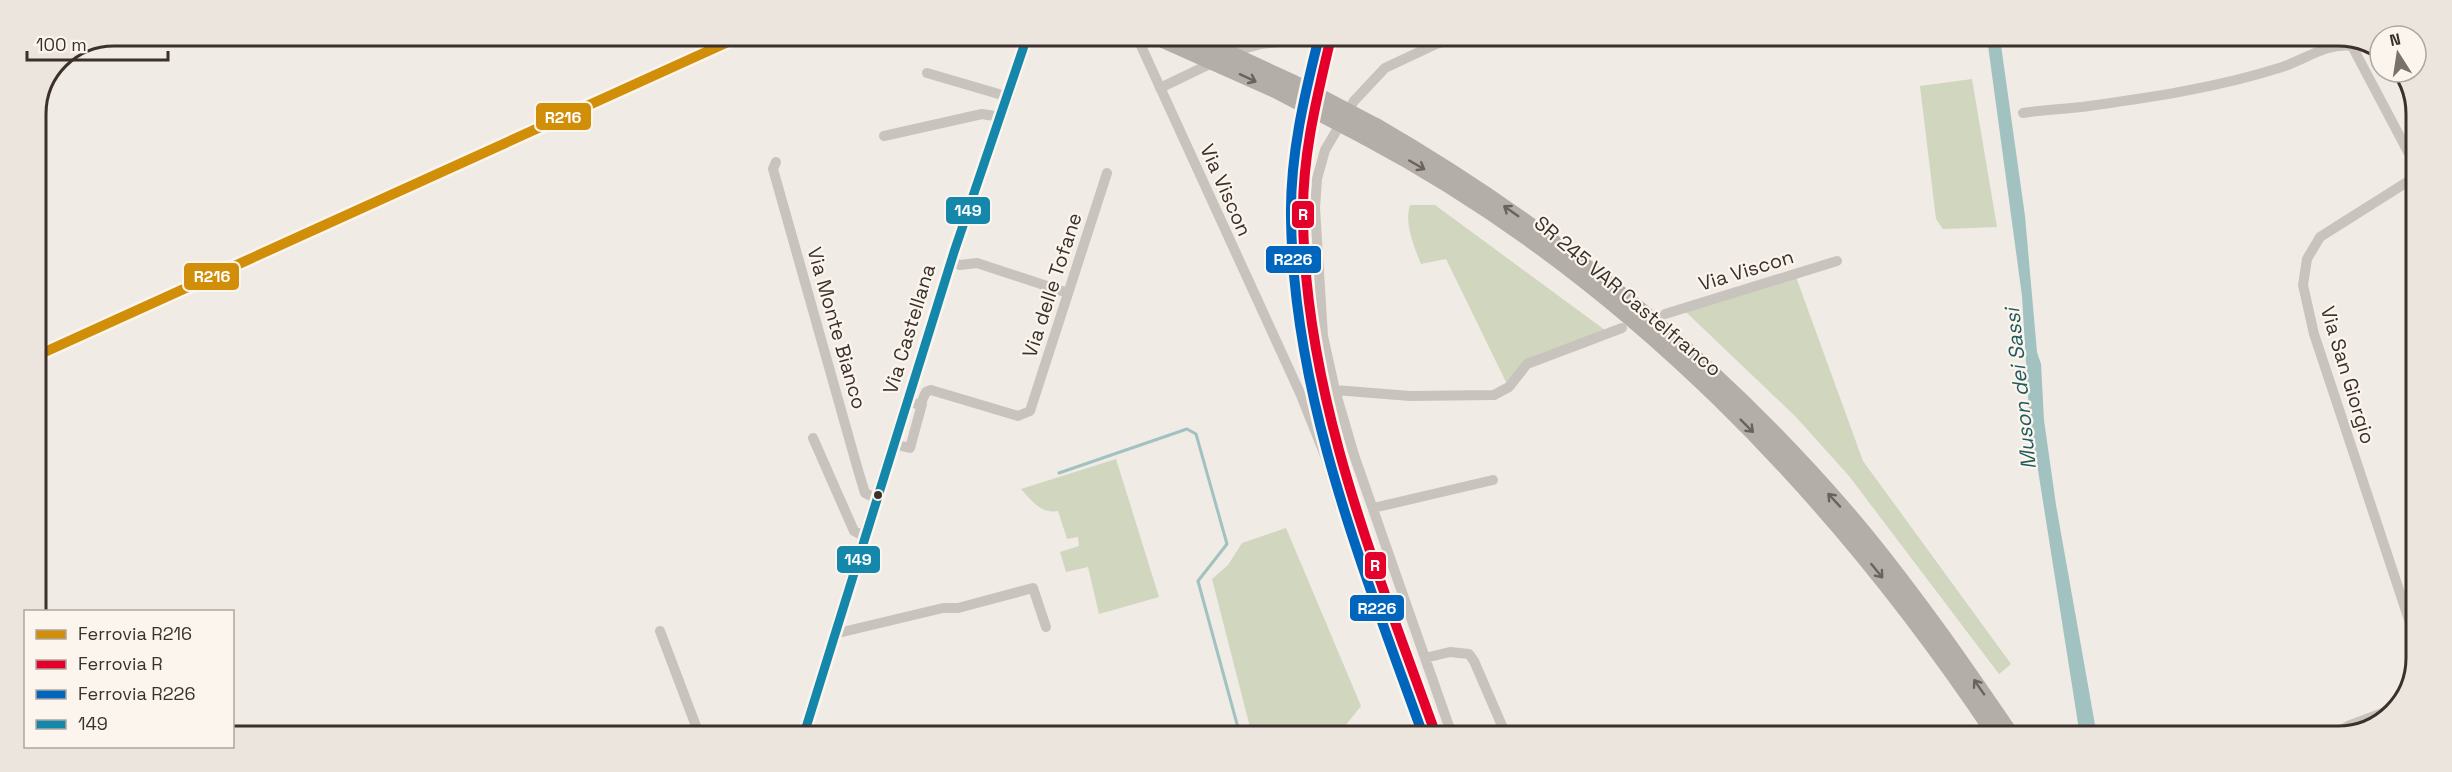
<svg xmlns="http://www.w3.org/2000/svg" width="2452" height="772" font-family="'Space Grotesk',sans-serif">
  <rect width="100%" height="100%" fill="#f0ebe5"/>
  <path fill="#d1d6bf" d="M1972,79L1997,227L1943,229L1936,219L1920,86Z
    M1410,205H1435L1605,330L1530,358L1520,365L1507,384L1446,259L1421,264C1414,246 1404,224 1410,205Z
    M1796,277L1863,461L2011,664L1999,674L1849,476L1796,417L1686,312Z
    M1116,459L1159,597L1099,614L1088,567L1066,572L1060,552L1079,546L1078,537L1067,539L1058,511C1041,514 1032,501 1021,489Z
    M1286,528L1361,706L1338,735H1252L1212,579L1228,565L1242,543Z"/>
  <path fill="#a1c2c1" d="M1987,38H2000L2025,216L2037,352L2041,364L2044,420L2056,505L2097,736H2080L2029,413L2022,296Z"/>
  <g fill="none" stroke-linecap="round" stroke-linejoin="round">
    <path stroke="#a1c2c1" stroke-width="3" d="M1059,473L1187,429L1196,434L1227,544L1198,581L1240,735"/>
    <path stroke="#c9c3be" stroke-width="10" d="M1137,37L1300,393L1326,458L1340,506
      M927,73L1009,97
      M1160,88L1239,50L1261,44L1309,38
      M2023,113C2043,110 2062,109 2082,107C2147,98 2216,88 2279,68C2303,61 2327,42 2352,46L2416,167
      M884,136L982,114L1001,117
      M776,162L773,169L858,470L865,493L877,499
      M951,262L960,265L977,263L1068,293
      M1665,314L1837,261
      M1335,390L1410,396L1494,395L1509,387L1527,364L1622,328
      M907,401L920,405L926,392L931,390L1018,416L1030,411L1107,173
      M813,438L854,531L866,537
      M893,444L910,448L922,404
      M1373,508L1493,480
      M660,631L699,734
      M2413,632L2314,334L2303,285L2307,259L2320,237L2415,177
      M834,634L943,608H958L1033,588L1046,627
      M1425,658L1450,652L1469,654L1474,661L1506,735
      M1452,735L1354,455L1335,390L1323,336L1315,208L1317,179L1325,150L1354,101L1385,68L1436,44L1455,39L1481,38
      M2332,736L2348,726L2393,709"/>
    <path stroke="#c9c3be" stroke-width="12" d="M804,734C852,573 903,413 954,252C977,180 1005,110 1027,37"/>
    <path stroke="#b4aea8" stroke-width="16" d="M1376,126C1559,232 1729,370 1865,534C1918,599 1965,667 2012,736
      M1365,137C1625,275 1834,493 1996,736"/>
    <path stroke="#b4aea8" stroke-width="16" d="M1156,37L1275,90L1365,137
      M1194,37L1294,83L1376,126"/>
    <g stroke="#fbf5ee" stroke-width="14">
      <path id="bus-1" d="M804,734L954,252L1027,37"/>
    </g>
    <use href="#bus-1" stroke="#1587aa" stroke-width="9"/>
    <g stroke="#fbf5ee" stroke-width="15">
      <path id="rail-1" d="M36,356L739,37"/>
    </g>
    <g stroke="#fbf5ee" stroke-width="15">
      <path id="rail-2" d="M1331,37C1317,97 1302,156 1303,217C1305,397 1376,568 1436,735"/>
    </g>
    <g stroke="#fbf5ee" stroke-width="15">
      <path id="rail-3" d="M1319,37C1304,97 1290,156 1291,217C1293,397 1363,568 1423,735"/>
    </g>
    <use href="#rail-1" stroke="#d18e09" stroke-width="10"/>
    <use href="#rail-2" stroke="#e4002b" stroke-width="10"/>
    <use href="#rail-3" stroke="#0065bd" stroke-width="10"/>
  </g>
  <defs><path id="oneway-shaft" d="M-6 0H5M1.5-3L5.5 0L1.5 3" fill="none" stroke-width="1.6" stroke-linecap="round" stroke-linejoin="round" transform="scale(1.5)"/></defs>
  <g stroke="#6b625d">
    <use href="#oneway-shaft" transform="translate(1248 78) rotate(25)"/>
    <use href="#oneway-shaft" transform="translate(1417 165) rotate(30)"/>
    <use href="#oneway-shaft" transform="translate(1511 211) rotate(-145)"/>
    <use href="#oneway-shaft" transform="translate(1747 426) rotate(45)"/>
    <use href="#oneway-shaft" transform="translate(1834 500) rotate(-133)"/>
    <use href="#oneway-shaft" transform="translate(1877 571) rotate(51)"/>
    <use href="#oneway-shaft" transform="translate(1979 687) rotate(-125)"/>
  </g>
  <circle fill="#3b302b" stroke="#fbf5ee" stroke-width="2" cx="878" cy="495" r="5"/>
  <g text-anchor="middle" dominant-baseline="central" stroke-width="4.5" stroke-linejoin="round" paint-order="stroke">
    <g font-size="20" fill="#3b302b" stroke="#fbf5ee">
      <text transform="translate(1226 190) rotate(66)">Via Viscon</text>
      <text transform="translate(1746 270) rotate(-17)">Via Viscon</text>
      <text transform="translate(1052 285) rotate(-72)">Via delle Tofane</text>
      <text transform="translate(1628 296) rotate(40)">SR 245 VAR Castelfranco</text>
      <text transform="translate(837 328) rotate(74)">Via Monte Bianco</text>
      <text transform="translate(909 329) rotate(-73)">Via Castellana</text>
      <text transform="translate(2348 375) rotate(73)">Via San Giorgio</text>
    </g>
    <g font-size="21" font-style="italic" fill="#1f5a5e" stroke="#fbf5ee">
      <text transform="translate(2020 389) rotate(-96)">Muson dei Sassi</text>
    </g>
  </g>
  <path d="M0 0H2452V772H0ZM114 46H2338A68 68 0 0 1 2406 114V658A68 68 0 0 1 2338 726H114A68 68 0 0 1 46 658V114A68 68 0 0 1 114 46Z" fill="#ece5de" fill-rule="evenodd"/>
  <path fill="none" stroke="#3b302b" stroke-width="3" d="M114 46H2338A68 68 0 0 1 2406 114V658A68 68 0 0 1 2338 726H114A68 68 0 0 1 46 658V114A68 68 0 0 1 114 46Z"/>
  <g stroke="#fbf5ee" stroke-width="2">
    <rect x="535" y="102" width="57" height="29" rx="6" fill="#d18e09"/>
    <rect x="945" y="196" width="46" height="29" rx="6" fill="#1587aa"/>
    <rect x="1291" y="200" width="24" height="29" rx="6" fill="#e4002b"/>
    <rect x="1265" y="245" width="57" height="29" rx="6" fill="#0065bd"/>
    <rect x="183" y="262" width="57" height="29" rx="6" fill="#d18e09"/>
    <rect x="836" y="545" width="45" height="29" rx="6" fill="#1587aa"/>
    <rect x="1364" y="551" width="23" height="29" rx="6" fill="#e4002b"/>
    <rect x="1349" y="594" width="56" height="28" rx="6" fill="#0065bd"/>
  </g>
  <g font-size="16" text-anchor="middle" font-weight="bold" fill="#fff">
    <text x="563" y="123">R216</text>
    <text x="968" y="216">149</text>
    <text x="1303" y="220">R</text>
    <text x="1293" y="265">R226</text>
    <text x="212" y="282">R216</text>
    <text x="858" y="565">149</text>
    <text x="1375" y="571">R</text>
    <text x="1377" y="614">R226</text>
  </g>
  <rect x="24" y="610" width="210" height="138" fill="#fbf5ee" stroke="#aea6a0" stroke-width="1.5"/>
  <rect x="36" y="630" width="30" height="9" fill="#d18e09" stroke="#aea6a0" stroke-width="1.5"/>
  <text x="78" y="640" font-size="18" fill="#3b302b">Ferrovia R216</text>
  <rect x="36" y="660" width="30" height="9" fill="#e4002b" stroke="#aea6a0" stroke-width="1.5"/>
  <text x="78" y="670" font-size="18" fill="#3b302b">Ferrovia R</text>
  <rect x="36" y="690" width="30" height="9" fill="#0065bd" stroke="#aea6a0" stroke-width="1.5"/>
  <text x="78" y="700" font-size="18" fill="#3b302b">Ferrovia R226</text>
  <rect x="36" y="720" width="30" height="9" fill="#1587aa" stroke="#aea6a0" stroke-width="1.5"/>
  <text x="78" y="730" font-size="18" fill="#3b302b">149</text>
  <g transform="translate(2398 54) rotate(348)"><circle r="28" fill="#fbf5ee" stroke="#aea6a0" stroke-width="1.5"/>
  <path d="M0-4.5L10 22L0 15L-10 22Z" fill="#7a716c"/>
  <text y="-9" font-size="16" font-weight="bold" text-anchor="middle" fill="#3b302b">N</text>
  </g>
  <path d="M27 51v9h141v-9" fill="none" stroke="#3b302b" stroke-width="3"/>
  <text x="36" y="51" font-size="18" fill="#3b302b" stroke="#fbf5ee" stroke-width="4.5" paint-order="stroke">100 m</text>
</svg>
